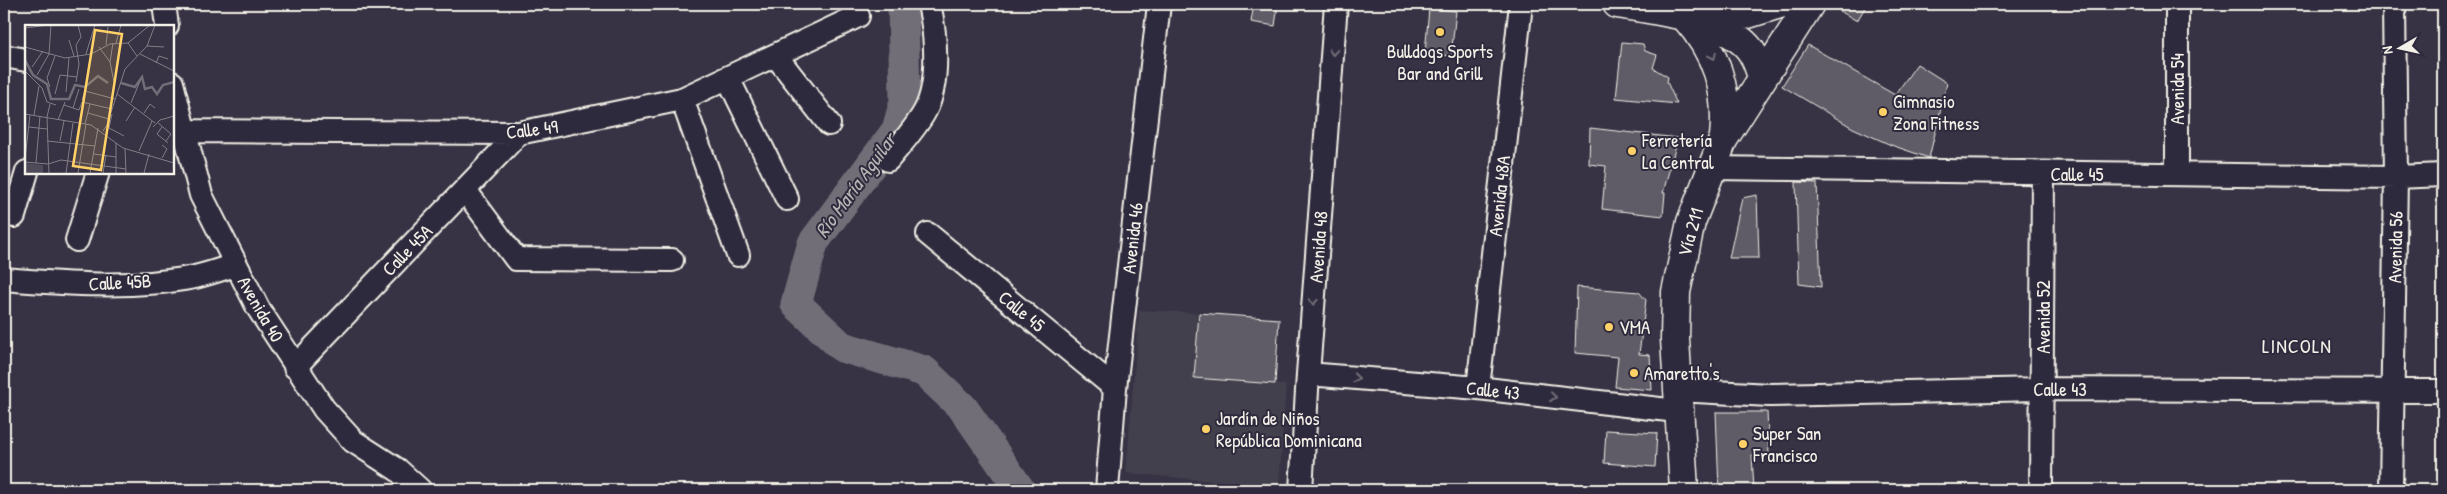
<svg xmlns="http://www.w3.org/2000/svg" width="2447" height="494" font-family="'Patrick Hand',sans-serif">
  <rect width="100%" height="100%" fill="#373244"/>
  <filter id="ink" filterUnits="userSpaceOnUse"><feTurbulence type="fractalNoise" baseFrequency=".02" numOctaves="2"/><feDisplacementMap in="SourceGraphic" scale="10" xChannelSelector="R" yChannelSelector="G"/><feConvolveMatrix kernelMatrix="1 2 1 2 8 2 1 2 1" color-interpolation-filters="sRGB"/></filter>
  <g filter="url(#ink)">
    <path fill="#433f4e" d="M1139,310L1199,313L1195,378L1286,385L1279,487L1126,473Z"/>
    <g fill="none" stroke-linecap="round" stroke-linejoin="round">
      <path stroke="#726e77" stroke-width="31" d="M903,4L905,101L897,130L813,243L796,304L842,347L924,371L963,408L1020,490"/>
    </g>
    <path fill="#5f5c67" stroke="#f4f1e8" d="M1254,4H1278L1275,26L1251,22Z
      M1828,4H1867L1857,21Z
      M1429,8L1456,11L1451,56L1425,53Z
      M1622,42L1643,44L1645,51L1657,55L1653,68L1668,77L1667,82L1677,104L1616,98Z
      M1808,45L1895,95L1917,64L1947,83L1929,158L1891,145L1853,128L1782,86Z
      M1590,128L1678,138L1663,193H1665L1663,216L1602,209L1606,166L1589,164Z
      M1796,182L1817,183L1821,287L1799,284Z
      M1757,195L1759,258H1729L1742,198Z
      M1577,287L1639,292L1646,300L1639,354L1650,355L1652,390L1615,387L1618,357L1575,353Z
      M1199,313L1279,319L1275,384L1194,378Z
      M1716,412H1767L1769,455H1752L1754,490H1719Z
      M1606,430L1657,433L1655,467L1604,463Z"/>
    <g fill="none" stroke-linecap="round" stroke-linejoin="round">
      <g stroke="#f4f1e8" stroke-width="26">
        <path id="minor" d="M164,4L167,26
          M4,56L26,60
          M776,56L829,124
          M728,78L787,199
          M172,83L201,195L258,308L324,409L353,441L398,470L420,490
          M682,99L738,255
          M184,131L519,133L682,99L858,16
          M888,160C900,145 916,128 925,111C940,82 936,34 929,4
          M1711,168L2396,177L2443,175
          M2177,174V4
          M465,190L516,259L672,260
          M14,216L27,172
          M928,234L1115,388
          M77,240L98,172
          M4,279C65,284 134,289 195,277C208,274 222,269 235,265
          M295,367L519,133
          M1308,374L1478,388L1677,411
          M1478,388L1521,4
          M1677,390L1770,395L2043,389L2443,391
          M1107,490L1115,388L1159,4
          M1301,490L1308,374L1336,4
          M2041,490L2043,174
          M2391,490L2396,177L2394,4"/>
      </g>
      <g stroke="#f4f1e8" stroke-width="31">
        <path id="major" d="M1617,4C1655,10 1714,17 1744,43C1754,52 1758,64 1762,77
          M1701,16L1748,14L1780,4
          M1685,17C1716,52 1729,90 1724,137
          M1684,490L1675,339L1676,292L1691,222L1723,140L1810,4"/>
      </g>
      <use href="#minor" stroke="#2f2a3d" stroke-width="22"/>
      <use href="#major" stroke="#2f2a3d" stroke-width="28"/>
    </g>
    <defs><path id="oneway-chevron" d="M-2-3.5L2.5 0L-2 3.5" fill="none" stroke-width="1.6" stroke-linecap="round" stroke-linejoin="round" transform="scale(1.25)"/></defs>
    <g stroke="#747079">
      <use href="#oneway-chevron" transform="translate(1333 52) rotate(94)"/>
      <use href="#oneway-chevron" transform="translate(1713 56) rotate(65)"/>
      <use href="#oneway-chevron" transform="translate(1313 302) rotate(94)"/>
      <use href="#oneway-chevron" transform="translate(1356 378) rotate(5)"/>
      <use href="#oneway-chevron" transform="translate(1553 397) rotate(6)"/>
    </g>
  </g>
  <g fill="#ffd166" stroke="#2f2a3d" stroke-width="2">
    <circle cx="1440" cy="32" r="5"/>
    <circle cx="1883" cy="112" r="5"/>
    <circle cx="1632" cy="151" r="5"/>
    <circle cx="1609" cy="327" r="5"/>
    <circle cx="1634" cy="373" r="5"/>
    <circle cx="1206" cy="429" r="5"/>
    <circle cx="1743" cy="444" r="5"/>
  </g>
  <g text-anchor="middle" dominant-baseline="central" stroke-width="4" stroke-linejoin="round" paint-order="stroke">
    <g font-size="19" fill="#f4f1e8" stroke="#2f2a3d" text-anchor="start">
      <text x="1440" y="51" text-anchor="middle">Bulldogs Sports<tspan x="1440" dy="22">Bar and Grill</tspan></text>
      <text x="1893" y="101">Gimnasio<tspan x="1893" dy="22">Zona Fitness</tspan></text>
      <text x="1642" y="140">Ferretería<tspan x="1642" dy="22">La Central</tspan></text>
      <text x="1619" y="327">VMA</text>
      <text x="1644" y="373">Amaretto's</text>
      <text x="1216" y="418">Jardín de Niños<tspan x="1216" dy="22">República Dominicana</tspan></text>
      <text x="1753" y="433">Super San<tspan x="1753" dy="22">Francisco</tspan></text>
    </g>
    <g font-size="19" fill="#f4f1e8" stroke="#2f2a3d">
      <text transform="translate(2177 89) rotate(-90)">Avenida 54</text>
      <text transform="translate(532 129) rotate(-7)">Calle 49</text>
      <text x="2077" y="174">Calle 45</text>
      <text transform="translate(1499 196) rotate(-84)">Avenida 48A</text>
      <text transform="translate(1690 232) rotate(-74)">Vía 211</text>
      <text transform="translate(1132 238) rotate(-84)">Avenida 46</text>
      <text transform="translate(1318 247) rotate(-86)">Avenida 48</text>
      <text transform="translate(2395 247) rotate(-89)">Avenida 56</text>
      <text transform="translate(407 250) rotate(-46)">Calle 45A</text>
      <text transform="translate(120 282) rotate(-3)">Calle 45B</text>
      <text transform="translate(261 309) rotate(60)">Avenida 40</text>
      <text transform="translate(1022 311) rotate(39)">Calle 45</text>
      <text transform="translate(2043 317) rotate(-90)">Avenida 52</text>
      <text x="2060" y="389">Calle 43</text>
      <text transform="translate(1493 390) rotate(6)">Calle 43</text>
    </g>
    <g font-size="20" font-style="italic" fill="#bab6b5" stroke="#2f2a3d">
      <text transform="translate(855 185) rotate(-54)">Río María Aguilar</text>
    </g>
    <g font-size="20" letter-spacing="1" fill="#f4f1e8" stroke="#2f2a3d">
      <text x="2297" y="345">LINCOLN</text>
    </g>
  </g>
  <g transform="translate(25 25)">
    <rect width="149" height="149" fill="#373244"/>
    <path d="M0,138L18,140V148H0Z" fill="#504b59"/>
    <path fill="none" stroke="#726e77" stroke-width="2.5" d="M0,35L8,50L22,59L26,74H44L50,60L60,62L73,51L83,58M96,58L110,62L117,52L120,64L127,62L132,69L138,60L149,57"/>
    <path fill="none" stroke="#837e86" stroke-width="1" d="M0,3L24,0M44,15L49,31M88,18L85,37L89,57M91,18L96,0M103,18L125,0M103,18L112,31M81,20L83,2M122,21L139,22M0,22L40,33L66,29L85,19L103,18M74,22L85,37M24,29L26,0M61,29L70,0M115,29L149,46M131,38L134,31L143,34M7,42L18,26M0,46L17,63L22,77L31,80M12,50L24,29M51,57L54,39L51,20L56,12L53,0M25,62L22,53L30,31M41,67L44,33M30,69L35,50L52,52M92,69L130,98M57,75L60,66L90,74M106,78L115,56M39,80L54,85L57,77L87,84M48,83L54,64M63,88L84,94M119,88L125,79L130,83M0,89L66,100L98,123L149,138M87,89L84,103L99,111M9,90L14,61M33,95L40,77M101,96L110,82M132,97L146,109L141,116M60,99L65,79M4,102L22,104M128,102L135,95L149,91M137,102L132,109L143,118M78,106L82,100L100,44L122,21L130,0M22,116L70,121M35,116L39,96M91,118V148M137,120L142,124L137,133M100,124L101,148M114,126L127,96M69,129L91,132M0,134L5,90M0,137L23,139L36,135L101,144M11,138L15,91M24,148L22,92L25,79M41,148L48,98M53,148L61,99M65,148L73,103M78,148L81,130M119,148L124,129"/>
    <path fill="#ffd166" fill-opacity="0.15" stroke="#ffd166" stroke-width="2.5" d="M70,5L97,9L76,145L48,141Z"/>
    <rect width="149" height="149" fill="none" stroke="#f4f1e8" stroke-width="2.5"/>
  </g>
  <rect width="2447" height="494" fill="none" stroke="#2f2a3d" stroke-width="20"/>
  <rect x="10" y="10" width="2427" height="474" fill="none" stroke="#f4f1e8" stroke-width="2" filter="url(#ink)"/>
  <g transform="translate(2400 48) rotate(261)" stroke="#2f2a3d" stroke-width="4" paint-order="stroke">
  <path d="M0-4L9 19L0 12L-9 19Z" fill="#f4f1e8"/>
  <text y="-8" font-size="14" font-weight="bold" text-anchor="middle" fill="#f4f1e8">N</text>
  </g>
</svg>
